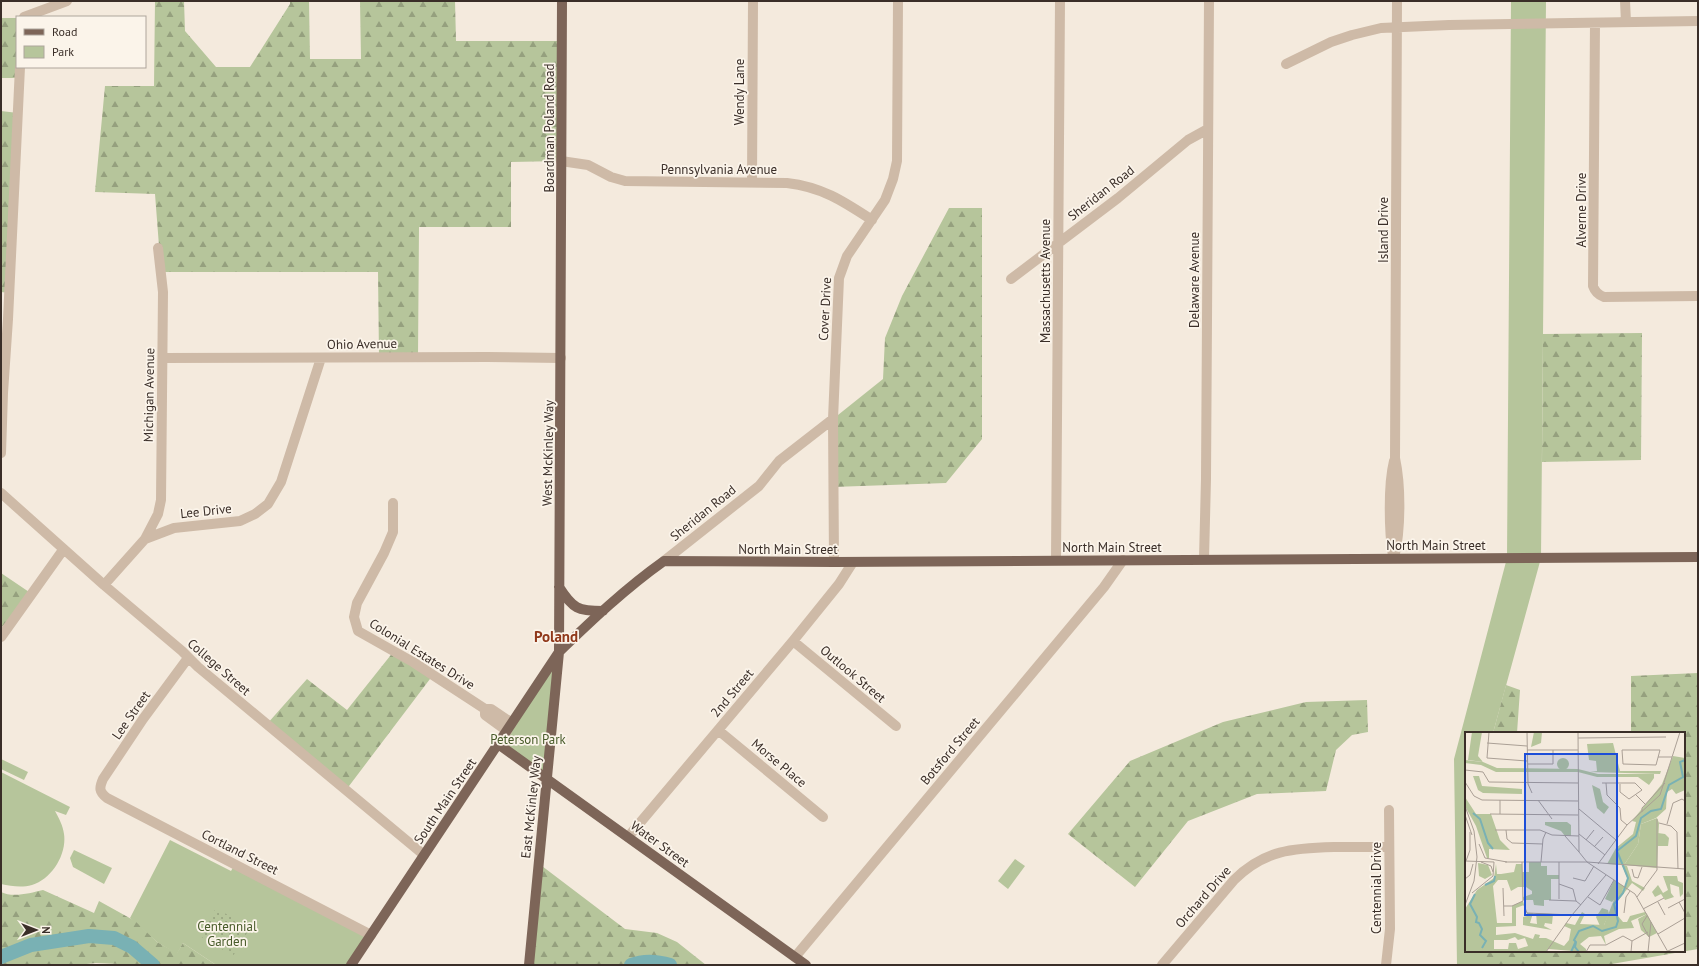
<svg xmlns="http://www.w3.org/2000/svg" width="1699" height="966" font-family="'PT Sans',sans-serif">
  <defs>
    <pattern id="forest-firs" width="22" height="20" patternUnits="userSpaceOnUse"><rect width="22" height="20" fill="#b6c59b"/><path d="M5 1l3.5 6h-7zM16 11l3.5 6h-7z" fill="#95a07e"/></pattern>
    <pattern id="garden-dots" width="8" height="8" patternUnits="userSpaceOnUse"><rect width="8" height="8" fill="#b6c59b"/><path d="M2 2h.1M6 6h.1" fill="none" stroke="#95a07e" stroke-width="1.8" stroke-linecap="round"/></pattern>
  </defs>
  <rect width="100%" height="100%" fill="#f4eadd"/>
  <path fill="#b6c59b" d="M1511,1H1546L1541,558L1493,733H1466V951H1486V965H1457L1454,759L1507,558Z
    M559,652L547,779L498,744Z
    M1,759L28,772L24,780L1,769Z
    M1,772L70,807L66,815L55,811C59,818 63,826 64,834C67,854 52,879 32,885C21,888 11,886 1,884Z
    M170,840L231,871L235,864L371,935L351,965H216L183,943L177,954L157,942L130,918Z
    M74,850L112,868L104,884L73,867L70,858Z
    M1015,859L1025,866L1008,889L998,881Z"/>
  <path fill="url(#forest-firs)" d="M155,1H184L185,31L216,67H250L290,4V1H309L310,59H361L360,1H455L456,41H562L561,161L511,162V227H419L418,357H379L378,272H161L155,194L95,192L105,86H154Z
    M1,18H17V67L20,78H1Z
    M1,111L18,113L10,293L1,292Z
    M949,208H982V439L946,483L833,487V419L883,379L885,338L902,296Z
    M1642,333L1641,460L1542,462L1543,334Z
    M1,573L32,594L1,628Z
    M394,651L433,675L346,790L267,724L307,679L347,710Z
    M1698,673V949L1606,965H1486V951H1684V733H1631V676Z
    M1506,685L1520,690L1517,733H1493Z
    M1367,700L1368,732L1352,735L1336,750L1326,791L1257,794L1188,821L1135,887L1068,834L1130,761L1223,722L1306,702Z
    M538,863L625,929L657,933L677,942L706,965H529Z
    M43,890L94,913L99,901L135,921L157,942L177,953L183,943L216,965H140L96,963L77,965H1V892C13,898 30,893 43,890Z"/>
  <path fill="url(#garden-dots)" d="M216,908L250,928L233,956L200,936Z"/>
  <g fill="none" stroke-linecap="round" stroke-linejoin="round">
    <path stroke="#79b1b4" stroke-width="14" d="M1,957L31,945L89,936L114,938L132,947L153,965
      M631,965C644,960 657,961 670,965"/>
    <path stroke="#cebaa7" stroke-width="10" d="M1625,1L1626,22
      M24,17L67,1
      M1595,23L1593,286C1595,292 1598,295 1604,297L1698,296
      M1286,64L1331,42L1352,35L1381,28L1449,25L1698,21
      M561,161L588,165L611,177L625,181L787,183C822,187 843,201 872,220
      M752,182L753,1
      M1011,279L1118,198L1188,140L1208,129
      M163,358L487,357L561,358
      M1,453L3,393L8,319L20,67
      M1,493L104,585L182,651L198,667L424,855
      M393,503V532L384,553L357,603L354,617L358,631L413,662L485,709H491L512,723
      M145,539L158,514L161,500L163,292L158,248
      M1393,556C1389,532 1388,485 1394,461
      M1394,558C1401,530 1401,486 1395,458L1397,1
      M1204,559L1206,479L1209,1
      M1056,560L1060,1
      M664,561L759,486L779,461L833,419
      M834,562L833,419L839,278L847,256L885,200L893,179L897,161L898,1
      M104,585L145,539L174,528L240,521L255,514L268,504L281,482L321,358
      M1,637L63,550
      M793,641L896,726
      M188,658L143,719L103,779C99,788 99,792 107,798L371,935
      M485,709V715L507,731
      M718,730L823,817
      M628,837L793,641L839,584L853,562
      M795,957L1104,587L1123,560
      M1162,965L1234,880C1264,850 1293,848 1334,847C1352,847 1371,847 1389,847
      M1386,965L1390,929L1389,810"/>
    <path stroke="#7d6558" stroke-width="10" d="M559,587C573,609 578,611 603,611
      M498,744L806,965
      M351,965L559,652C592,620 626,588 664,561L834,562L1698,557
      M529,965L559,652L562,1"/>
  </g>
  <g text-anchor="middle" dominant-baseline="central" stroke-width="3.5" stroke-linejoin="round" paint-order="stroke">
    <g font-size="13" fill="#3a2e28" stroke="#fbf4ea">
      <text transform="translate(739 92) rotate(-90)">Wendy Lane</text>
      <text transform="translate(549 128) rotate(-90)">Boardman Poland Road</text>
      <text x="719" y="169">Pennsylvania Avenue</text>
      <text transform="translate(1101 193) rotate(-38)">Sheridan Road</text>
      <text transform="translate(1581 210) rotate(-90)">Alverne Drive</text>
      <text transform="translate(1383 230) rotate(-90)">Island Drive</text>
      <text transform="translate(1194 280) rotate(-90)">Delaware Avenue</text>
      <text transform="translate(1045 281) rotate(-90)">Massachusetts Avenue</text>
      <text transform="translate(825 309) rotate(-87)">Cover Drive</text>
      <text transform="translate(362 344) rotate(-1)">Ohio Avenue</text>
      <text transform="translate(149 395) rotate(-89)">Michigan Avenue</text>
      <text transform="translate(548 453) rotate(-89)">West McKinley Way</text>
      <text transform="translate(206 511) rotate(-6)">Lee Drive</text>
      <text transform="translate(703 513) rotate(-39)">Sheridan Road</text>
      <text x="1436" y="545">North Main Street</text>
      <text x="1112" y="547">North Main Street</text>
      <text x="788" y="549">North Main Street</text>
      <text transform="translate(422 654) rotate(32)">Colonial Estates Drive</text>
      <text transform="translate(219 667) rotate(41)">College Street</text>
      <text transform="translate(853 674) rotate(40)">Outlook Street</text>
      <text transform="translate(732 693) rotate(-50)">2nd Street</text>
      <text transform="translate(131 715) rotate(-55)">Lee Street</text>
      <text transform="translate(950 751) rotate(-50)">Botsford Street</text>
      <text transform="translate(779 763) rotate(40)">Morse Place</text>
      <text transform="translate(445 801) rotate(-56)">South Main Street</text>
      <text transform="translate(531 807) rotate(-84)">East McKinley Way</text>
      <text transform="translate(660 844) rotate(36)">Water Street</text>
      <text transform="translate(240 852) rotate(27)">Cortland Street</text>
      <text transform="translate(1376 888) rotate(-90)">Centennial Drive</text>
      <text transform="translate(1203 897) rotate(-49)">Orchard Drive</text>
    </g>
    <g font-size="13" fill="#485b2a" stroke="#fbf4ea">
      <text x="528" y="739">Peterson Park</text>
      <text x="227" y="926">Centennial<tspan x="227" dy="15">Garden</tspan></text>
    </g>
    <g font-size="15" font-weight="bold" fill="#90381a" stroke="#fbf4ea">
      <text x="556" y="636">Poland</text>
    </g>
  </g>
  <g transform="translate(1465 732)">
    <rect width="220" height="220" fill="#f4eadd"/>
    <path d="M69,0H77L76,11L66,15ZM0,28L18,30L32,36L113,37L133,42H189V46L184,53L173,45H132L113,40H31L16,33L0,31ZM193,101L200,102L204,106L203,114H193ZM13,131L23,133L27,143L20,147L14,144ZM149,148L160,155L147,170L140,167ZM137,176L143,178L144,182L139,193L135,194L131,185ZM182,182L192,201L184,205L176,198L173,187Z" fill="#b6c59b"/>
    <path d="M7,0H17L13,24L18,30L3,28ZM148,11L155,39H196L195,42L125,40L132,39L131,29L124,28L122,12ZM208,24L220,26V58L211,62L207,57L202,60L201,77L191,86L176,92L173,112L159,133L162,134L167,149L180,156L178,159L167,151L152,170L153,184L158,190H162L165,184L180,180L182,182L166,189L169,196L154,197L139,204L141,213L136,204L124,205L115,212L121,217V220L83,217L81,220H0V177L12,158L29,146L31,132L32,142H36L49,140L51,132H57V140H64V130H76V134H82V143H94V147H86V168H79V174L69,173L68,168H58V165L67,162V159L61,155H53L46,159L42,148H33L28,154L32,191H47V174L58,169L59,173L51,176V194L31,195V203L50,201L68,207L70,202L75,203L74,206H81L99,214L104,208L106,197L99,194L101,191L110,193L117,180L120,182L115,192L139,193L150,165L156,157L159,159L163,148L157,133L142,132L151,116L168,102L171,90L167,89L197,52ZM50,205L53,208L60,206L63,214L53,217L51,211H44L43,217H29V208H42ZM92 32a6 6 0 1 1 12 0a6 6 0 1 1-12 0ZM8,44H14L17,54L57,57V62L18,61L13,58ZM127,53L135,57L138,70L144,75L139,82L132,76ZM0,65L11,82H26L35,108L45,118L24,117V126H22L11,94L0,74ZM80,90H102L106,93V104H100L96,99L80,93ZM198,144H212L213,149L218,151V162L215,165L214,155L205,152L206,161L209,165L200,168L196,162L190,165L187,160L193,153L198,161L203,158ZM62,181H68L65,191L72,192L71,181L88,182L87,192L80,191L79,194L87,198L58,193V185L62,184Z" fill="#b6c59b" fill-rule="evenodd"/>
    <path d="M192,86L194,91L192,136L159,133L173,112L176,92Z" fill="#b6c59b"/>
    <path fill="none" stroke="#79b1b4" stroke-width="2" d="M8,81L15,87L23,111L28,117M20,153L29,149L30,144M10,162L5,172L12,185L11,190L14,191L17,197L15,203L21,209L17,216M106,220L111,209M114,220L110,215L111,210L109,208L114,199L128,194L137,199L151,195L153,189L149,172L158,161L163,146L152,119L171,104L176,86L186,79L196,77L204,53L218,45L215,30L220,28"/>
    <path fill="none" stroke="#aa9f95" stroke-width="1" d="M24,0L22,26L62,29M62,0L63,52L67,61M113,0L114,120L122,130L170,162L203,220M113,6L201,5M22,11L62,14M62,18H113M195,18L191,33L158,32L157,18ZM193,25H207M63,32H88V18M0,38L18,40L24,50L113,51M0,50L9,64L17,68L113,69M137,51H170L177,58L164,67L155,60V52M141,51L142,63L155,76L156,88L162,93M171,63L181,73M73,68L87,87M0,74L9,99L12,125L9,149L0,173M114,77L151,108M177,80V76L200,51M25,82L113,83M35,82V68M0,83L7,103M194,91L206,94L212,100L213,137M202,92L208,71L217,67L220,69M30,98H75L87,103L114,104M41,98L42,107L47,111L78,112M114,102L140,123M100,104L114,120M121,108L129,98M14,112L20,126L42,130M129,115L138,105M0,129L29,130M1,129L5,118V100M16,130L26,134L28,140M40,130H122L220,137M76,130L78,107L81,100M94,130V167M133,132L162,93L195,63L215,0M167,137L169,145L173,146L177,135M108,146L120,149L129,134M0,147L5,143L8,132M94,152L108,157L111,169L116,173M38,156L39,184M7,161L28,144L29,130M123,165L135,173L149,148M172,165L192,138V87M84,168L111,169M193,170L200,183M214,170L220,181M59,173L62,181L107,183M39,174H47L58,169L57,130M203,176L220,167M178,177L199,166M159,181L161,165L165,159M182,184L177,192L184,205M193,202L220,186M167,209L183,200M203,219L220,211M81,220L107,183L141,143M121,220L125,213H141L158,204L167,209L166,220M183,220L186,190"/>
    <path fill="#1d4ed8" fill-opacity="0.15" stroke="#1d4ed8" stroke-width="2" d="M60,22H152V183H60Z"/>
    <rect width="220" height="220" fill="none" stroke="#3a2e28" stroke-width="2"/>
  </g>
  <rect width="1699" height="966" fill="none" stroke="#3a2e28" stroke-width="4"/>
  <rect x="16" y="16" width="130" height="52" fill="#fbf4ea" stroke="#aea59c"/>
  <rect x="24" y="29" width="20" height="6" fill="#7d6558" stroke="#aea59c"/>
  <text x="52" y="36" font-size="12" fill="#3a2e28">Road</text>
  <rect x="24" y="46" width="20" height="12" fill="#b6c59b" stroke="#aea59c"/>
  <text x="52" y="56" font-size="12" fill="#3a2e28">Park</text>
  <g transform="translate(36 930) rotate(90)" stroke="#fbf4ea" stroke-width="3" paint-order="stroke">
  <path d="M0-3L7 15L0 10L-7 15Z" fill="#3a2e28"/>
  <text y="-6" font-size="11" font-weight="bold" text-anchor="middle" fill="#3a2e28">N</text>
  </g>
</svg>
